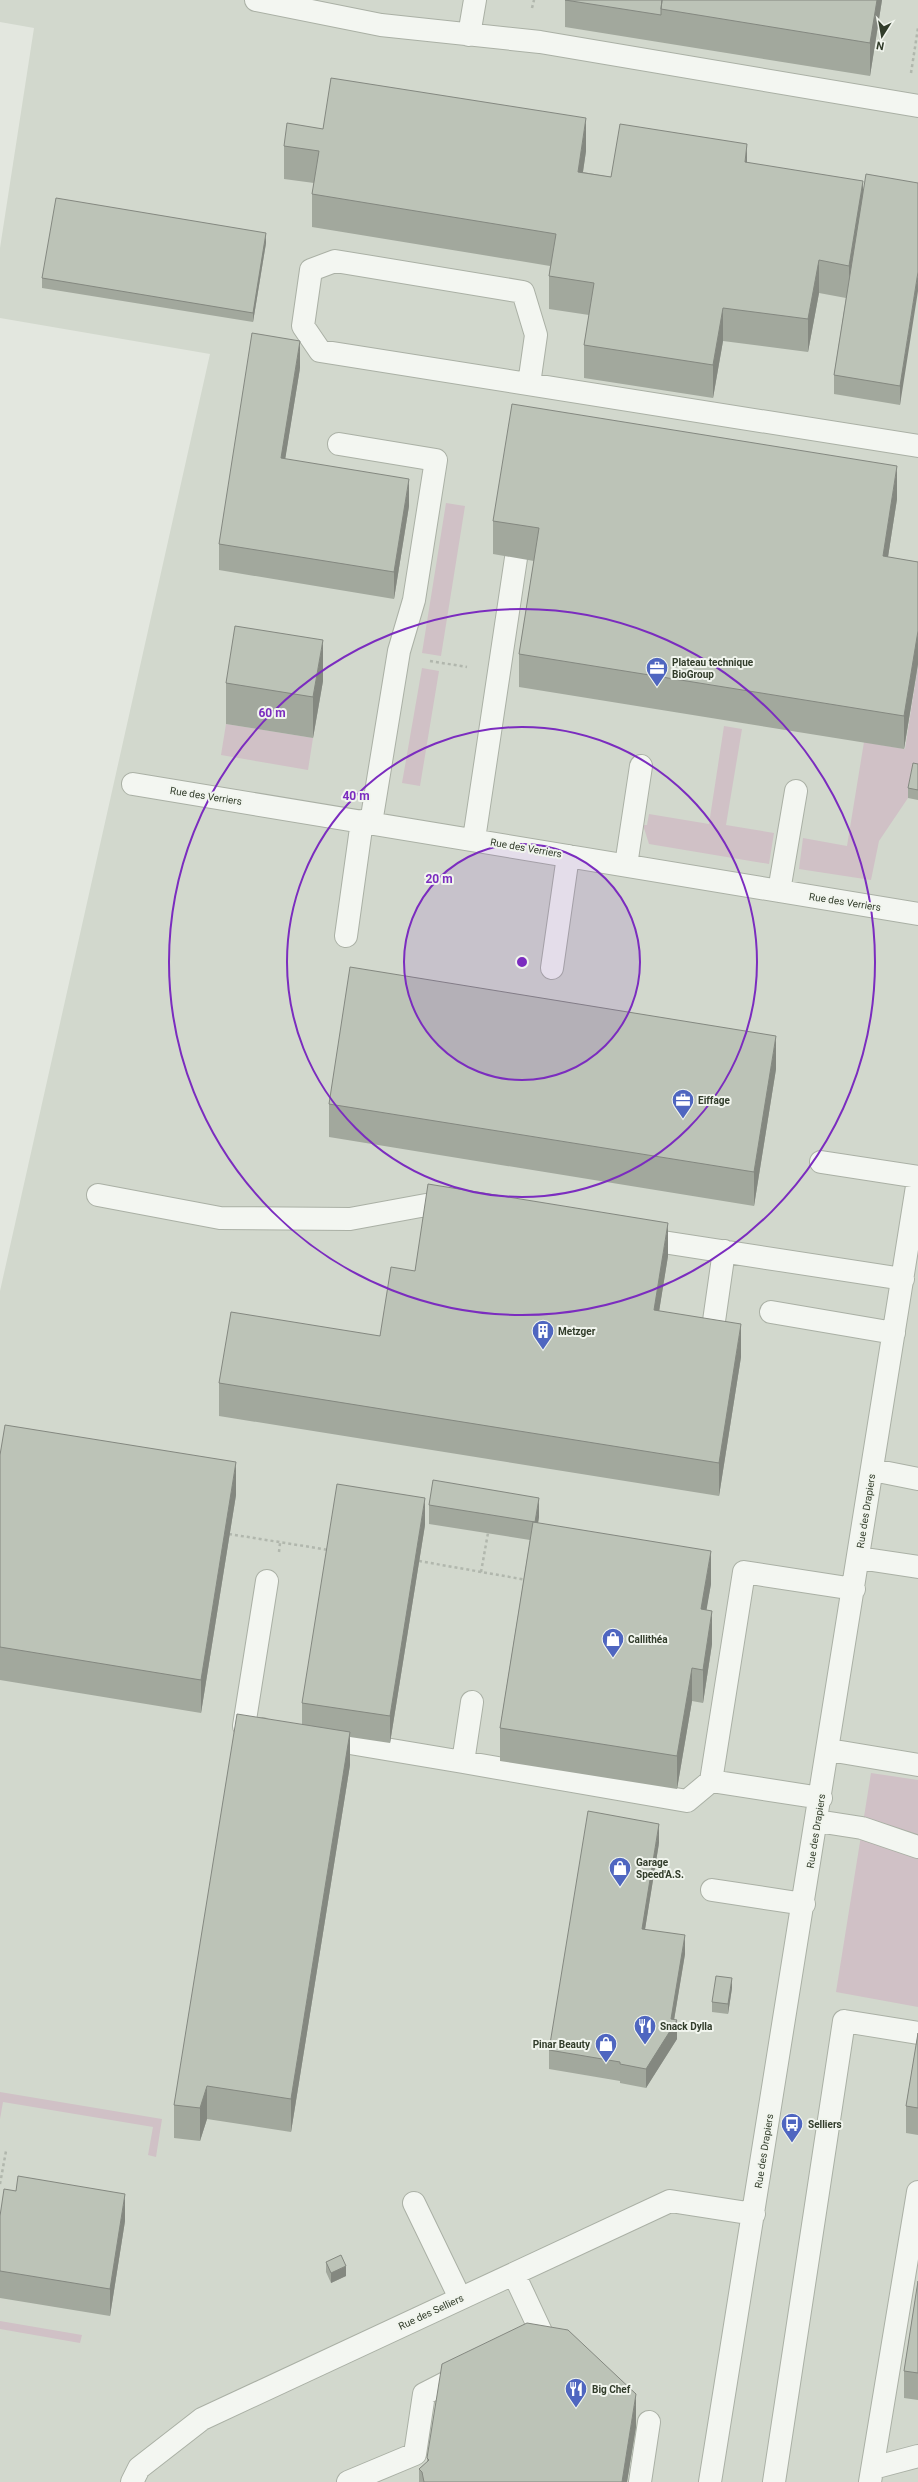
<svg xmlns="http://www.w3.org/2000/svg" width="918" height="2482" font-family="Roboto,sans-serif">
  <rect width="100%" height="100%" fill="#e3e7df"/>
  <path fill="#d2d8cd" d="M0,0H918V2482H0V1291L210,354L0,318V248L34,28L0,22Z"/>
  <path fill="#d0c1c6" d="M446,503L465,506L441,656L422,653Z
    M918,665V773H913L908,798L879,841L871,880L799,869L803,838L847,846L864,742L905,749Z
    M422,668L439,671L420,786L402,783Z
    M226,724L313,738L308,770L221,755Z
    M724,726L742,729L726,825L774,833L769,864L649,844L643,825H647L649,814L709,824Z
    M871,1773L918,1780V2007L836,1992Z
    M0,2092L162,2119L156,2157L148,2155L153,2127L3,2102L0,2119Z
    M0,2321L82,2335L80,2343L0,2329Z"/>
  <g fill="none" stroke-linecap="round" stroke-linejoin="round">
    <g stroke="#aab0a5" stroke-width="24">
      <path id="minor" d="M256,0L381,25L540,42L918,106
        M469,35L475,0
        M529,384L536,335L523,292L335,261L311,270L303,326L320,351L918,446
        M339,444L436,460L414,600L399,651L371,823
        M133,784L918,914
        M474,839L516,558
        M626,865L641,766
        M779,891L796,791
        M346,936L362,821
        M552,968L568,856
        M821,1162L918,1177
        M98,1195L220,1218L350,1219L426,1205L455,1210
        M637,1238L903,1279
        M771,1312L894,1333
        M714,1321L724,1251
        M873,1470L918,1479
        M859,1558L918,1567
        M472,1702L463,1762L687,1801L711,1781
        M262,1729L244,1726L267,1581
        M320,1738L463,1762
        M829,1750L918,1765
        M821,1798L711,1781L744,1572L854,1589
        M817,1821L862,1828L918,1847
        M712,1890L804,1904
        M414,2203L460,2298
        M514,2274L542,2334L525,2343
        M873,2468L918,2456
        M132,2482L139,2468L202,2419L670,2201L754,2214
        M348,2482L415,2454L424,2394L465,2373
        M640,2482L649,2422
        M710,2482L918,1180
        M774,2482L844,2021L918,2033
        M870,2482L918,2192"/>
    </g>
    <path stroke="#b1b7ad" stroke-width="2.5" stroke-dasharray="3 3" stroke-linecap="butt" d="M532,8L534,0
      M911,73L918,28
      M430,661L467,667
      M229,1534L329,1550
      M279,1552L280,1543
      M419,1561L527,1580
      M481,1572L488,1533
      M0,2184L6,2151"/>
    <use href="#minor" stroke="#f3f6f1" stroke-width="22"/>
  </g>
  <path fill="#a2a89d" d="M565,0H882L870,76L565,27Z
    M323,129L586,151L583,172L611,177L747,162L863,196L918,183L900,405L834,394V375L846,298L819,293L808,352L723,341L713,398L584,378V345L589,315L549,309V276L550,266L312,227V194L314,183L284,179V146Z
    M266,243L253,322L42,288V278Z
    M300,368L285,459L409,506L394,599L219,570V544Z
    M897,499L888,557L918,562V664L904,749L519,687V654L534,561L493,554V521Z
    M323,681L313,738L226,724V683Z
    M918,764V800L908,798V788Z
    M776,1069L754,1206L329,1137V1104Z
    M668,1256L659,1311L741,1357L719,1496L219,1416V1383L380,1336L415,1271Z
    M0,1455L236,1495L201,1713L0,1680Z
    M429,1505L539,1517L538,1523L711,1584L706,1610L712,1644L703,1703L692,1701L677,1789L500,1761V1728L530,1540L429,1524Z
    M425,1525L390,1743L350,1737V1765L291,2132L207,2119L200,2141L174,2138V2105L302,1725V1703Z
    M659,1843L645,1929L685,1954L674,2020L677,2039L646,2088L620,2083V2081L549,2069V2050Z
    M732,1988L728,2014L712,2012V2002Z
    M918,2033V2135L906,2133V2106Z
    M0,2216L125,2221L110,2316L0,2298Z
    M326,2262L346,2276L331,2283L326,2272Z
    M918,2281V2400L904,2398V2371Z
    M636,2427L627,2482H419V2469L427,2462V2458Z"/>
  <path fill="#848880" d="M877,0H882L870,76V43Z
    M586,118V151L578,205V172Z
    M747,144V177L745,162Z
    M863,181V214L849,299V266Z
    M266,233V243L253,322V313Z
    M819,260V293L808,352V319Z
    M918,272V291L900,405V386Z
    M723,308V341L713,398V365Z
    M300,341V368L281,485V458Z
    M897,466V499L883,589V556Z
    M409,479V506L394,599V572Z
    M918,631V664L904,749V716Z
    M323,640V681L313,738V697Z
    M776,1036V1069L754,1206V1172Z
    M668,1223V1256L654,1343V1310Z
    M741,1324V1357L719,1496V1463Z
    M236,1462V1495L201,1713V1680Z
    M425,1498V1525L390,1743V1716Z
    M539,1498V1517L535,1541V1522Z
    M711,1551V1584L701,1642V1609Z
    M712,1611V1644L703,1703V1670Z
    M692,1668V1701L677,1789V1756Z
    M350,1732V1765L291,2132V2099Z
    M659,1824V1843L642,1948V1929Z
    M685,1935V1954L673,2026L677,2020V2039L646,2088V2069L671,2019Z
    M732,1978V1988L728,2014V2004Z
    M207,2086V2119L200,2141V2108Z
    M125,2194V2221L110,2316V2289Z
    M346,2266V2276L331,2283V2273Z
    M636,2394V2427L627,2482H622Z"/>
  <path fill="#bcc3b7" stroke="#848880" d="M565,0H662L661,9V15Z
    M662,0H877L870,43L661,9Z
    M331,78L586,118L578,172L611,177L620,124L747,144L745,162L863,181L849,266L819,260L808,319L723,308L713,365L584,345L594,283L549,276L556,234L312,194L319,151L284,146L287,123L323,129Z
    M866,174L918,183V272L900,386L834,375Z
    M56,198L266,233L253,313L42,278Z
    M252,333L300,341L281,458L409,479L394,572L219,544Z
    M512,404L897,466L883,556L918,562V631L904,716L519,654L539,528L493,521Z
    M235,626L323,640L313,697L226,683Z
    M913,763L918,764V790L908,788Z
    M350,967L776,1036L754,1172L329,1104Z
    M428,1184L668,1223L654,1310L741,1324L719,1463L219,1383L231,1312L380,1336L391,1267L415,1271Z
    M5,1425L236,1462L201,1680L0,1647V1455Z
    M433,1480L539,1498L535,1522L429,1505Z
    M337,1484L425,1498L390,1716L302,1703Z
    M533,1522L711,1551L701,1609L712,1611L703,1670L692,1668L677,1756L500,1728Z
    M237,1714L350,1732L291,2099L207,2086L200,2108L174,2105Z
    M588,1811L659,1824L642,1929L685,1935L671,2019L677,2020L646,2069L620,2064V2062L549,2050Z
    M716,1976L732,1978L728,2004L712,2002Z
    M918,2033V2108L906,2106Z
    M18,2176L125,2194L110,2289L0,2271V2216L4,2189L16,2191Z
    M341,2255L346,2266L331,2273L326,2262Z
    M918,2281V2373L904,2371Z
    M527,2323L568,2330L636,2394L622,2482H424L422,2472L419,2469L429,2460L427,2458L442,2364Z"/>
  <circle cx="522" cy="962" r="118" fill="#7b2cbf" fill-opacity=".12"/>
  <g fill="none" stroke="#7b2cbf" stroke-width="2">
    <circle cx="522" cy="962" r="118"/>
    <circle cx="522" cy="962" r="235"/>
    <circle cx="522" cy="962" r="353"/>
  </g>
  <defs>
    <g id="office-pin" transform="scale(1.15)"><path d="M0 17L-7.5 6A9.5 9.5 0 1 1 7.5 6Z" fill="#4f66c0" stroke="#f1f5ee"/><path d="M-6-3h4V-5.5h4V-3h4V5H-6ZM-1-4.5V-3h2v-1.5ZM-6 0V1H6V0Z" fill="#fff"/></g>
    <g id="building-pin" transform="scale(1.15)"><path d="M0 17L-7.5 6A9.5 9.5 0 1 1 7.5 6Z" fill="#4f66c0" stroke="#f1f5ee"/><path d="M-4-6H4V6H1V3H-1V6H-4ZM-2.5-4.3h1.7v1.8h-1.7ZM.8-4.3h1.7v1.8H.8ZM-2.5-1h1.7V.8h-1.7ZM.8-1h1.7V.8H.8Z" fill="#fff"/></g>
    <g id="shop-pin" transform="scale(1.15)"><path d="M0 17L-7.5 6A9.5 9.5 0 1 1 7.5 6Z" fill="#4f66c0" stroke="#f1f5ee"/><path d="M-5-2.5h2.3a2.7 3.5 0 0 1 5.4 0H5L5.5 6h-11ZM-1.5-2.5h3a1.5 2.3 0 0 0-3 0Z" fill="#fff"/></g>
    <g id="restaurant-pin" transform="scale(1.15)"><path d="M0 17L-7.5 6A9.5 9.5 0 1 1 7.5 6Z" fill="#4f66c0" stroke="#f1f5ee"/><path d="M-5-6h1v4h1v-4h1v4h1v-4h1v5L-1.5 .5V6h-2V.5L-5-1ZM5-6V6H3V1.5H1.5Q1.5-4 5-6Z" fill="#fff"/></g>
    <g id="bus-pin" transform="scale(1.15)"><path d="M0 17L-7.5 6A9.5 9.5 0 1 1 7.5 6Z" fill="#4f66c0" stroke="#f1f5ee"/><path d="M-5-6H5V4H4V6H2V4H-2V6H-4V4H-5ZM-3.5-4V0h7V-4ZM-3.5 1.2v1.5H-2V1.2ZM2 1.2v1.5H3.5V1.2Z" fill="#fff"/></g>
  </defs>
  <g fill-rule="evenodd">
    <use href="#office-pin" x="657" y="668"/>
    <use href="#office-pin" x="683" y="1100"/>
    <use href="#building-pin" x="543" y="1331"/>
    <use href="#shop-pin" x="613" y="1639"/>
    <use href="#shop-pin" x="620" y="1868"/>
    <use href="#restaurant-pin" x="645" y="2026"/>
    <use href="#shop-pin" x="606" y="2044"/>
    <use href="#bus-pin" x="792" y="2124"/>
    <use href="#restaurant-pin" x="576" y="2389"/>
  </g>
  <g text-anchor="middle" dominant-baseline="central" stroke-width="4" stroke-linejoin="round" paint-order="stroke">
    <g font-size="10" font-weight="bold" fill="#313c2a" stroke="#f1f5ee" text-anchor="start">
      <text x="672" y="662">Plateau technique<tspan x="672" dy="12">BioGroup</tspan></text>
      <text x="698" y="1100">Eiffage</text>
      <text x="558" y="1331">Metzger</text>
      <text x="628" y="1639">Callithéa</text>
      <text x="636" y="1862">Garage<tspan x="636" dy="12">Speed'A.S.</tspan></text>
      <text x="660" y="2026">Snack Dylla</text>
      <text x="590" y="2044" text-anchor="end">Pinar Beauty</text>
      <text x="808" y="2124">Selliers</text>
      <text x="592" y="2389">Big Chef</text>
    </g>
    <g font-size="10" fill="#313c2a" stroke="#f1f5ee">
      <text transform="translate(206 796) rotate(9)">Rue des Verriers</text>
      <text transform="translate(526 848) rotate(10)">Rue des Verriers</text>
      <text transform="translate(845 902) rotate(9)">Rue des Verriers</text>
      <text transform="translate(866 1511) rotate(-81)">Rue des Drapiers</text>
      <text transform="translate(816 1831) rotate(-81)">Rue des Drapiers</text>
      <text transform="translate(764 2151) rotate(-81)">Rue des Drapiers</text>
      <text transform="translate(431 2312) rotate(-25)">Rue des Selliers</text>
    </g>
  </g>
  <circle cx="522" cy="962" r="6" fill="#7b2cbf" stroke="#f1f5ee" stroke-width="2"/>
  <g font-size="12" text-anchor="middle" font-weight="bold" fill="#7b2cbf" stroke="#f1f5ee" stroke-width="4" stroke-linejoin="round" paint-order="stroke">
    <text x="272" y="717">60 m</text>
    <text x="356" y="800">40 m</text>
    <text x="439" y="883">20 m</text>
  </g>
  <g transform="translate(882 36) rotate(191)" stroke="#f1f5ee" stroke-width="3" paint-order="stroke">
  <path d="M0-3L7 15L0 10L-7 15Z" fill="#313c2a"/>
  <text y="-6" font-size="11" font-weight="bold" text-anchor="middle" fill="#313c2a">N</text>
  </g>
</svg>
